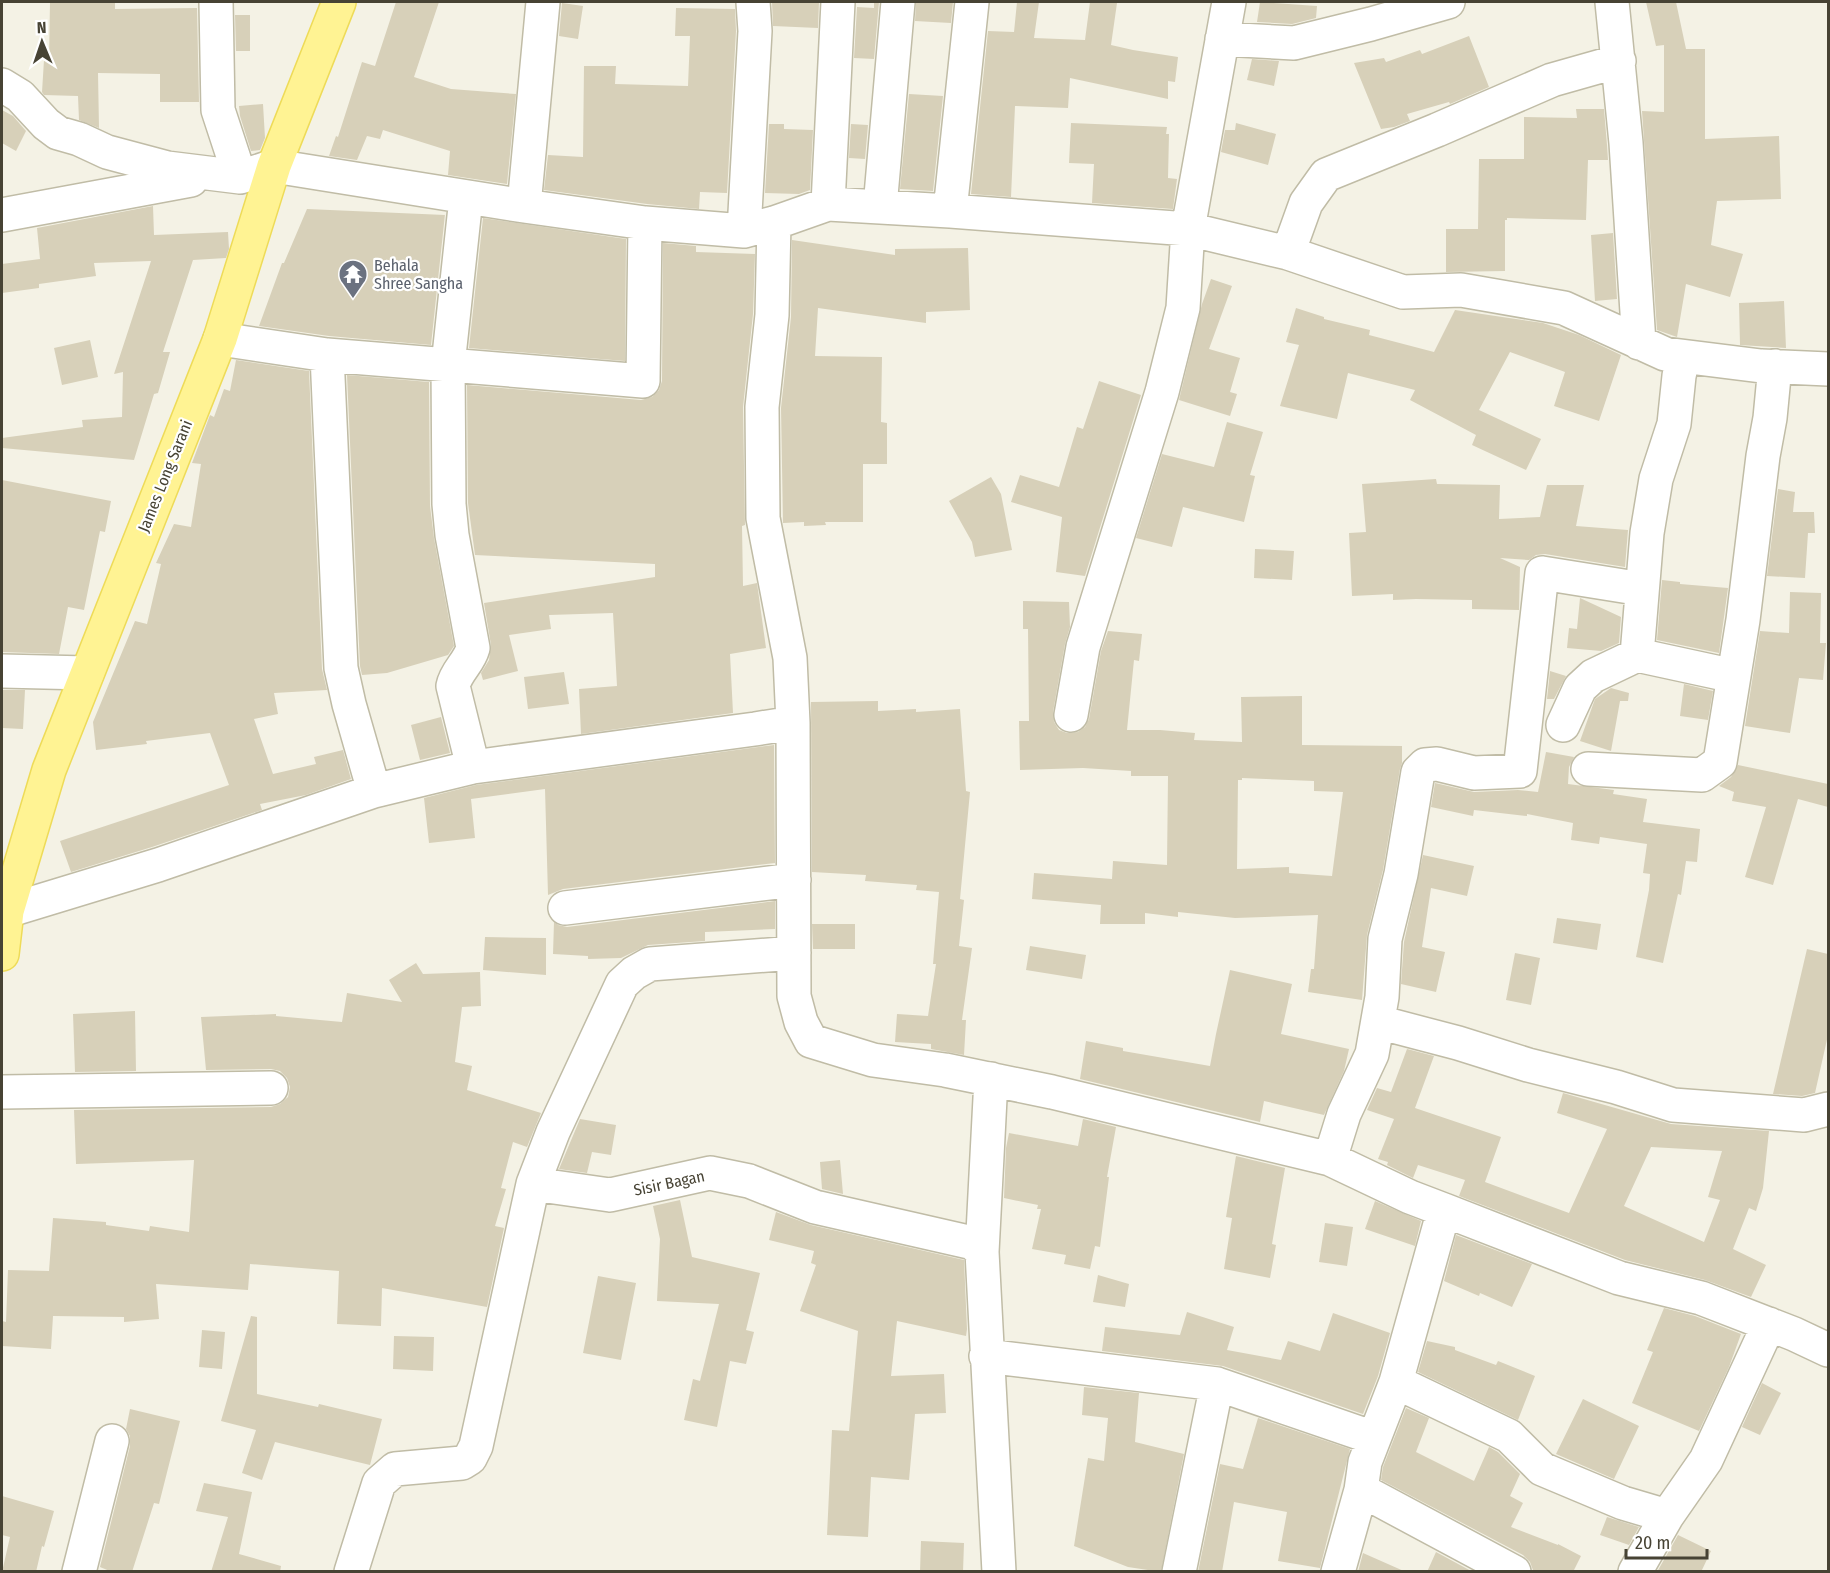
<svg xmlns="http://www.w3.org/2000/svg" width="1830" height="1573" font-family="'Fira Sans Condensed',sans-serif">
  <rect width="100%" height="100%" fill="#f4f2e5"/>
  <path fill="#d7d0b9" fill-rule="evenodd" d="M50,2H115V9L197,8L199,102H160V74L98,73L99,128L79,120L78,96L44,95L42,92L44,60H49Z
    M396,2H439L414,77L451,89L516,94L507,184L448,175L450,151L383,130L380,139L367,136L357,160L329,156L336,136L338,137L362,62L375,66Z
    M772,2H819L818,28L773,26Z
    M874,2H879L874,59L854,58L857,7L874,8Z
    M916,2H953L951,23L915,21Z
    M1017,2H1039L1034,38L1085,40L1090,2L1117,3L1111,45L1133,50L1178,57L1175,82L1168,81V99L1070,78L1068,108L1015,106L1011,197L971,194L988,31L1014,32Z
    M1260,2L1317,6L1316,18L1292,24L1257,22Z
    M1646,2H1676L1686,49H1705V139L1779,136L1781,199L1717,201L1711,245L1743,254L1730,297L1686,284L1677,337L1657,330L1642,111L1664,112V45L1656,46Z
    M562,3L583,6L578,39L559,36Z
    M676,8L735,9L736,31L727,193L700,192L699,209L647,204L544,190L548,155L583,157L584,66H616L615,84L688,86L690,36H675Z
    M235,15H250V51H236Z
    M1469,36L1489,87L1450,104L1449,102L1407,114L1410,121L1394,127L1381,129L1354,63L1384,58L1386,62L1420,50L1422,54Z
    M1252,59L1279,61L1274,86L1247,80Z
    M909,94L943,96L933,191L900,189Z
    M263,104L265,138L260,150L251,151L240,116L239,106Z
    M1576,109H1604L1607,145L1608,160H1588L1586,220L1507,218V220H1505V271L1446,272V229H1478L1479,159H1524V117L1577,118Z
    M2,110L13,116L26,131L16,151L2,143Z
    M1071,123L1167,127L1166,134H1169L1168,178L1177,179L1173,209L1092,203L1094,164L1069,163Z
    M1236,123L1276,134L1268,165L1221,152L1225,130H1235Z
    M769,124H784V129L813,130L810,190L799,194L765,193Z
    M851,124L868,125L865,159L849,158Z
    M153,206L154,235L228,232L229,249L226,258L193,260L163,352H170L158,393L154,394L134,460L2,448V438L83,427L82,420L122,417L123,372L114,374L151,261L94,263L96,276L39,284V288L2,293V264L40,259L37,228Z
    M307,209L445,215V214L431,345L329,336L259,326L282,263H284Z
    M483,218L626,239L625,361L469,348Z
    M1613,233L1617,299L1595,301L1591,235Z
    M792,240L895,255V249L968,248L970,310L926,312V323L818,308L815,356L882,357L881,422L887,423V464H863V522H825L826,525L804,526V522L783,523L781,408L791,317Z
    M663,243L696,246V252L755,254L753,314L743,407L745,525L742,526L743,586L757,583L766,648L730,654L733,713L581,734L579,689L617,686L613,613L549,615L551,629L509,635L518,671L483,680L481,673L489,660L491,645L484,603L655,577V564L475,555L468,503L467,385L641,400L652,397L659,390L662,381Z
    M1211,279L1232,286L1209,349L1240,358L1230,392L1237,394L1230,416L1179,400L1202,304Z
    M1784,301L1786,348L1740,345L1739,303Z
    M1296,308L1324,317V319L1370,330L1369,335L1434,352L1455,310L1543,323L1579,335L1621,355L1599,421L1554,406L1565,372L1510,352L1479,410L1541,439L1526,470L1472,445L1476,435L1410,400L1415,390L1348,373L1337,419L1280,406L1299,345L1286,342Z
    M90,340L98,377L62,385L54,348Z
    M236,360L309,371L322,669L327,690L274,693L278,714L254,719L273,774L316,764L314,757L343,750L351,779L306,795L260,804L262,810L152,847L71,872L60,841L229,785L210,733L146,741L147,744L96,750L93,722L135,621L147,624L161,564L156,563L174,524L191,527L201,464L192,463L210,415L214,417L224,389L230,391Z
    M347,375L429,382L430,506L434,538L454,646L448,655L387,673L362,675L360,666Z
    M1099,381L1141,395L1085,576L1056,572L1062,517L1011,502L1020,475L1059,487L1077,427L1083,429Z
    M1227,422L1263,432L1250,475L1255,476L1244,522L1183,507L1172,547L1136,538L1162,454L1214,467Z
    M991,477L1001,494L1012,550L975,557L972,542L949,501Z
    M1436,479L1437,484L1500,485L1499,519L1540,517L1547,485H1584L1576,526L1628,530L1625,567L1545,554L1536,555L1529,560L1500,558L1520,567L1519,610L1472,609V600L1416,599L1393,600V594L1352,596L1349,533L1366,532L1362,484Z
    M2,480L111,501L105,532L100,531L84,610L68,607L59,654L2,652Z
    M1778,489L1795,492L1793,512H1814L1815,533H1808L1805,578L1767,576Z
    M1255,549L1294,551L1292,580L1254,578Z
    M1662,580L1680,582V584L1728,588L1719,653L1657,640Z
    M1790,592L1821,593L1820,643H1826L1823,680L1799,678L1790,733L1745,726L1760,631L1789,633Z
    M1580,598L1621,617L1619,643L1601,651L1567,648L1569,628L1577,629Z
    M1023,601L1069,602L1070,627L1065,644L1053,712L1054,722L1059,730L1067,733L1078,732L1085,727L1089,719L1101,651L1108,631L1142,634L1139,661L1134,660L1127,730H1160L1195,733L1194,740L1242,742L1241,697L1302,696V745L1402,746V763L1400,769L1383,870L1367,935L1362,1000L1308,992L1311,969H1314L1318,915L1235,918L1178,912V917L1145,913V924H1100L1101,905L1032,899L1034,873L1112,879L1113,861L1167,865L1168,776H1131V771L1083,768L1020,770L1019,721H1029L1028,629H1023ZM1242,778L1314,781V791L1343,792L1332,876L1289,873V867L1237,869L1238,780H1242Z
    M1550,671L1566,676L1554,699H1547Z
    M564,672L569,704L528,709L524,677Z
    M1684,684L1713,691L1708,720L1680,716Z
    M1611,688L1629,693L1628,701H1620L1611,751L1580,741L1595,699Z
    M2,690H25L23,729L2,728Z
    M878,701V711L916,709V712L960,709L966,791L970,792L960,899L964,900L959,946L972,948L962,1020H966L964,1055L931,1049V1044L895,1042L897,1014L928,1016L936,964H933L939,892L916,890L917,885L865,881L866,875L812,872L811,702Z
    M441,717L450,753L420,760L411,725Z
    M774,745L775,863L563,889L548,895L545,789L471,799L475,838L429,843L424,798L476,785Z
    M1546,752L1574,757L1569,767L1568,784L1614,790L1613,794L1647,799L1643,822L1700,829L1697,862L1686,861L1681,895L1678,894L1663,963L1636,957L1649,890L1650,874L1643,873L1647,844L1600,837L1599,844L1571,840L1573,823L1527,814V816L1474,810L1473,816L1431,807L1435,783L1474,792L1518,790L1538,792Z
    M1738,765L1828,784V807L1798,799L1773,885L1745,877L1766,807L1732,801L1734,792L1719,786L1731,777Z
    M1423,855L1474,866L1467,896L1431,888L1422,947L1445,952L1436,992L1401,984L1404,942Z
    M775,901V929L705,932V941L648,945L621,958L588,959V956L553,954L554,922L558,925L567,927Z
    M1557,918L1601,924L1597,950L1553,943Z
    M812,924H855V949H813Z
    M485,937L546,938V975L483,970Z
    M1030,946L1086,955L1082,979L1026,970Z
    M1807,949L1828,954V1035L1815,1093L1802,1096L1773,1094Z
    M1515,953L1540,958L1531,1005L1506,1000Z
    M416,963L423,974L480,972L481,1006L462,1007L455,1062L472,1066L467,1090L541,1113L527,1147L513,1142L501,1188L506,1189L495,1226L504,1228L487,1307L382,1288L381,1326L337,1324L339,1271L250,1264L248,1290L156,1284L159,1319L124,1322V1317L53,1316L51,1349L2,1346V1321L6,1322L8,1270L49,1271L53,1218L106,1222V1225L149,1231L150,1226L189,1232L194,1160L76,1164L74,1110L271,1107L280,1104L288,1097L290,1087L287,1078L280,1071L271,1069L206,1070L201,1017L276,1014V1016L342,1022L347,993L402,1002L389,980Z
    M1230,970L1292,984L1281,1034L1349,1049L1344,1071L1324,1115L1264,1101L1260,1122L1080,1079L1086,1041L1123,1048V1051L1210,1066L1216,1034Z
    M135,1011L136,1071L75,1072L73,1014Z
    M1407,1049L1434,1056L1415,1108L1501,1137L1485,1182L1569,1213L1607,1129L1557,1113L1563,1093L1671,1124L1769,1131L1763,1188L1756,1211L1749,1208L1733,1249L1766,1265L1751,1297L1705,1280L1625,1260L1459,1196L1465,1180L1418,1165L1413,1178L1387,1165L1388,1162L1378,1159L1394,1119L1367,1110L1377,1088L1391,1092ZM1651,1147L1722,1151L1708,1197L1720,1200L1704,1242L1624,1206Z
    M580,1119L616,1125L611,1155L592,1152L587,1173L559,1169Z
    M1083,1119L1116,1127L1107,1177H1109L1100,1247L1095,1246L1090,1269L1064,1264L1066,1255L1032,1249L1041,1209H1037L1038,1205L1004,1198L1006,1148L1009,1133L1078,1146Z
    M1236,1156L1285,1168L1272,1244L1276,1245L1270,1278L1224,1269L1232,1218L1226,1217Z
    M840,1160L843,1194L822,1189L820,1162Z
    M680,1200L692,1257L760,1273L746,1330L754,1332L746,1364L730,1361L717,1427L684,1420L693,1379L700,1381L719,1304L657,1301L660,1239L653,1206Z
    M1375,1201L1421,1221L1415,1246L1365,1229Z
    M776,1212L811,1225L964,1260L967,1329L966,1336L897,1321L891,1376L944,1374L946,1413L915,1414L909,1480L871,1477L868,1537L827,1535L832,1430L849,1431L858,1331L800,1311L816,1265L811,1263L814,1251L769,1240Z
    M1325,1223L1353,1227L1347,1266L1319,1262Z
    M1456,1235L1532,1264L1512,1307L1480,1293L1479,1296L1444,1281Z
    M1098,1275L1129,1284L1125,1307L1093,1302Z
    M598,1276L636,1283L621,1360L583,1353Z
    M1664,1308L1695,1316L1741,1334L1729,1367L1699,1431L1632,1403L1653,1352L1647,1350Z
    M1187,1312L1234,1327L1227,1350L1281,1360L1288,1341L1320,1351L1333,1313L1390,1333L1378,1376L1363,1414L1223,1366L1102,1351L1105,1327L1180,1335Z
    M251,1316L257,1317V1394L318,1407L319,1404L382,1419L370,1465L275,1442L262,1480L242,1473L256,1430L221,1421Z
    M202,1330L225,1332L222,1369L199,1367Z
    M394,1336L434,1337L433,1371L393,1369Z
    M1427,1341L1455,1347V1350L1496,1365L1498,1361L1535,1376L1518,1420L1418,1372Z
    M1762,1383L1781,1393L1760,1435L1742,1427Z
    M1084,1387L1139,1393L1135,1442L1184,1454L1161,1572L1128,1567L1074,1546L1088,1458L1104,1461L1108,1418L1082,1415Z
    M1583,1399L1639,1426L1614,1479L1556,1454Z
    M1406,1408L1429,1418L1416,1452L1474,1481L1489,1447L1498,1452L1520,1474L1510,1496L1523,1503L1511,1527L1558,1545V1544L1581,1556L1573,1572L1533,1570L1530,1562L1523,1555L1381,1480L1383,1467Z
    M130,1409L180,1421L159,1504L154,1503L132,1572H112L100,1567L130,1446V1436L126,1429Z
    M1258,1418L1350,1449L1320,1568L1278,1561L1287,1512L1234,1502L1222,1572H1198L1220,1464L1243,1469Z
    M204,1483L252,1492L239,1554L281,1566L280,1572H211L228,1517L196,1511Z
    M2,1496L54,1511L44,1547L42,1546L36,1572H2L10,1537L2,1535Z
    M1607,1517L1639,1527L1629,1545L1600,1535Z
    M1678,1535L1711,1551L1701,1572H1657Z
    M921,1541L964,1543L963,1572H920Z
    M1436,1552L1473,1572H1427Z
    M1363,1553L1406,1572H1358Z"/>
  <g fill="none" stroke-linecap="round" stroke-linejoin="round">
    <g stroke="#c0bca6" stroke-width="36">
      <path id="minor" d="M216,2L218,110L240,177
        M1612,2L1626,143L1639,343
        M1222,39L1294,43L1371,24L1448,2
        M2,85L20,96L46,124L58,133L79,139L107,152L167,168L240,177L274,166L524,206L645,223L744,231L774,223L828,204L950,211L1188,229L1288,253L1403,292L1461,290L1564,308L1665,354L1761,366L1828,369
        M466,198L448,365L449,504L452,535L473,648C469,663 456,671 453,686L473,767
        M828,204L838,2
        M524,206L543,2
        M880,207L898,2
        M950,211L972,2
        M2,215L191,180
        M774,223L772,315L762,407L763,518L790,658L793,723L794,996L801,1022L811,1041L873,1060L945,1070L1052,1092L1330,1159L1410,1197L1444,1210L1396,1382L1365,1462L1361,1490L1338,1572
        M744,231L755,31L753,2
        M1288,253L1306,203L1326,175L1437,130L1552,80L1619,61
        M220,339L327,355L643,381L645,223
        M327,355L341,668L349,704L374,791
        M1637,655L1734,676
        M2,671L87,673
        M1071,715L1083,647L1162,392L1183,308L1188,229L1229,2
        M1563,725L1580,688L1593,676L1637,655L1647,533L1656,479L1674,424L1679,376L1683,357
        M1588,769L1702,775L1720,762L1743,620L1763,456L1770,418L1775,366
        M565,908L794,880
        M7,911L158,865L374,791L473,767L755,729L793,723
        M1378,1022L1458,1043L1528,1065L1616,1087L1673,1105L1804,1115L1828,1109
        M2,1092L271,1088
        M1330,1159L1344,1114L1372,1054L1382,997L1385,939L1401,874L1418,772L1425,765L1437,764L1474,773L1520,771L1542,573L1642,589
        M533,1184L553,1132L622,984L634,973L650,964L794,953
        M1444,1210L1619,1278L1701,1298L1794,1334L1828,1350
        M982,1252L991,1079
        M986,1356L1217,1384
        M1396,1382L1509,1436L1542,1469L1623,1503L1667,1516L1706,1460L1769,1324
        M1361,1490L1514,1572
        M79,1572L112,1441
        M351,1572L379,1483L395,1469L462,1463L470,1458L476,1446L533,1184L610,1195L710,1173L749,1181L815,1207L973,1243L982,1252L999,1572
        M1179,1572L1217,1384L1374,1438
        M1635,1572L1667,1516"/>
    </g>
    <g stroke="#eedb58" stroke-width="36">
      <path id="major" d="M2,954L7,911L49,770L220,339L274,166L339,2"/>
    </g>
    <use href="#minor" stroke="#fff" stroke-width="33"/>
    <use href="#major" stroke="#fff393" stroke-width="33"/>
  </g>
  <defs>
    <g id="temple-pin" transform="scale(1.5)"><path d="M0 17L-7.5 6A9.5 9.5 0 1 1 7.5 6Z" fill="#6b7280" stroke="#fff"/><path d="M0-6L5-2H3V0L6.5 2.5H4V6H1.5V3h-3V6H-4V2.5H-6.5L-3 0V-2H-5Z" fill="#fff"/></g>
  </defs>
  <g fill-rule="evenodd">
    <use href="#temple-pin" x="353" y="274"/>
  </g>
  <g text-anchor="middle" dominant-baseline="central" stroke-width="4.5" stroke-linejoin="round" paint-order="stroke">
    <g font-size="16" fill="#5b616d" stroke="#fff" text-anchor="start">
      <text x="374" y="265">Behala<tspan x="374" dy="18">Shree Sangha</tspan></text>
    </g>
    <g font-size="16" fill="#474334" stroke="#fff">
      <text transform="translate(165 476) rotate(-68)">James Long Sarani</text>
      <text transform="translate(669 1183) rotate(-12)">Sisir Bagan</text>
    </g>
  </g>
  <rect width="1830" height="1573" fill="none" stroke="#474334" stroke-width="6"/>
  <g transform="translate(42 42) rotate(358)" stroke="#ffffff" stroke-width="4.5" paint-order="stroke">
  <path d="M0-4.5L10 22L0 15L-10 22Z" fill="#474334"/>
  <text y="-9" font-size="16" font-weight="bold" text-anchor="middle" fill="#474334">N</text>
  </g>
  <path d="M1626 1549v9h81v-9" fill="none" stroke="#474334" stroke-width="3"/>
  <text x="1635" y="1549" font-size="18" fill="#474334" stroke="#ffffff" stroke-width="4.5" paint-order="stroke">20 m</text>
</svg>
